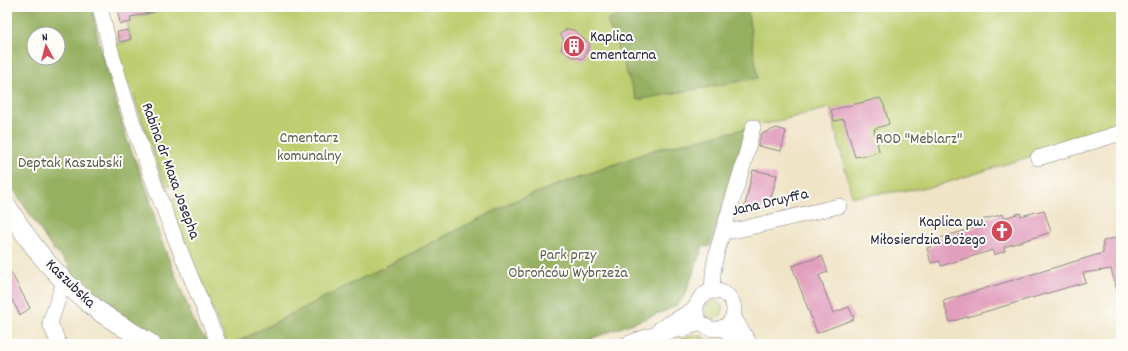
<svg xmlns="http://www.w3.org/2000/svg" width="1128" height="351" font-family="Dekko,sans-serif">
  <rect width="100%" height="100%" fill="#fdfcf7"/>
  <filter id="ink" filterUnits="userSpaceOnUse"><feTurbulence type="fractalNoise" baseFrequency=".025" numOctaves="2"/><feDisplacementMap in="SourceGraphic" scale="8" xChannelSelector="R" yChannelSelector="G"/><feConvolveMatrix kernelMatrix="1 2 1 2 8 2 1 2 1" color-interpolation-filters="sRGB"/></filter>
  <filter id="wash" filterUnits="userSpaceOnUse"><feTurbulence type="fractalNoise" baseFrequency=".012" numOctaves="4" result="noise"/><feDisplacementMap in="SourceGraphic" scale="16" xChannelSelector="R" yChannelSelector="G"/><feGaussianBlur stdDeviation="0.9" result="paint"/><feColorMatrix in="noise" values="0 0 0 0 0 0 0 0 0 0 0 0 0 0 0 0 0 1.4 0 .05"/><feComposite in="paint" operator="in"/></filter>
  <g filter="url(#wash)">
    <rect width="100%" height="100%" fill="#f0e4c7"/>
    <path fill="#bdcd70" stroke="#707856" d="M156,7H1121V128L933,187L852,197L830,108L765,124L748,126L744,129L654,150L514,201L233,344H227L167,201L177,197L173,185L165,187L129,83H124L110,36L115,35L118,44L131,41L127,23L132,22L131,18L157,12Z
      M705 310a9 9 0 1 1 18 0a9 9 0 1 1-18 0Z
      M692,335L701,336L714,344H668Z"/>
    <path fill="#96b062" stroke="#5c694e" fill-rule="evenodd" d="M7,7H92L98,39L127,140L149,195L159,235L197,329L210,344H167L110,307L72,276L69,265L52,248L12,187L7,176ZM34,34H58V58H34Z
      M649,7H747L758,78L637,100L607,20Z
      M748,126L713,238L709,247L703,246L685,295L677,305L665,311L577,344H233L514,201L654,150L744,129Z"/>
    <g id="blocks">
      <path fill="#e19ebd" d="M117,7H154V12L130,17L131,22L120,24Z
        M567,29L574,30L590,44L583,59L571,56L561,50L563,41L564,40L560,34Z
        M128,30L131,39L120,42L117,32Z
        M880,98L884,105L889,124L874,129L879,151L869,155L855,157L844,119L834,121L831,110Z
        M777,128L786,131L781,151L758,146L761,134Z
        M753,170L777,175L769,206L743,214Z
        M1044,210L1051,232L1004,247L1005,251L994,255L993,250L941,266L940,261L931,263L927,248L935,245L933,240L977,227L975,222L1003,214L1004,218L1020,213L1021,216Z
        M1121,236V293H1118L1111,269L1083,273L1086,282L950,322L943,301L1103,253V241Z
        M822,256L828,272L819,275L833,313L849,307L854,319L817,333L792,266Z
        M7,265L30,308L20,315L7,291Z"/>
    </g>
  </g>
  <g filter="url(#ink)">
    <use href="#blocks" fill-opacity="0" stroke="#898381" stroke-width="1"/>
    <g fill="none" stroke-linecap="round" stroke-linejoin="round">
      <g stroke="#898381" stroke-width="16">
        <path id="minor" d="M100,7C118,87 146,164 176,240C190,275 204,310 219,344
          M1038,158L1121,133
          M723,231L745,159L753,127
          M696 310a19 19 0 1 1 38 0a19 19 0 1 1-38 0Z
          M713,291C711,269 717,251 723,231H733L839,206
          M733,316L748,341L749,344
          M723,327L738,344
          M660,329L696,308
          M59,344L50,323L64,282
          M627,344L649,336L683,329L701,323"/>
      </g>
      <g stroke="#898381" stroke-width="20">
        <path id="major" d="M7,206C32,248 59,281 99,311C115,323 134,333 151,344"/>
      </g>
      <use href="#minor" stroke="#fff" stroke-width="15"/>
      <use href="#major" stroke="#fff" stroke-width="19"/>
    </g>
  </g>
  <defs>
    <g id="building-disc" transform="scale(1.15)"><circle r="9.5" fill="#d1495b" stroke="#fdfcf7"/><path d="M-4-6H4V6H1V3H-1V6H-4ZM-2.5-4.3h1.7v1.8h-1.7ZM.8-4.3h1.7v1.8H.8ZM-2.5-1h1.7V.8h-1.7ZM.8-1h1.7V.8H.8Z" fill="#fff"/></g>
    <g id="church-disc" transform="scale(1.15)"><circle r="9.5" fill="#d1495b" stroke="#fdfcf7"/><path d="M-1.2-6h2.4v3.5h3.3v2.4h-3.3V6h-2.4V-.1h-3.3v-2.4h3.3Z" fill="#fff"/></g>
  </defs>
  <g fill-rule="evenodd">
    <use href="#building-disc" x="574" y="46"/>
    <use href="#church-disc" x="1002" y="231"/>
  </g>
  <g text-anchor="middle" dominant-baseline="central" stroke-width="4" stroke-linejoin="round" paint-order="stroke">
    <g font-size="16" fill="#22223b" stroke="#fdfcf7" text-anchor="start">
      <text x="590" y="37">Kaplica<tspan x="590" dy="18">cmentarna</tspan></text>
      <text x="986" y="222" text-anchor="end">Kaplica pw.<tspan x="986" dy="18">Miłosierdzia Bożego</tspan></text>
    </g>
    <g font-size="16" fill="#585e4e" stroke="#fdfcf7">
      <text x="309" y="138">Cmentarz<tspan x="309" dy="18">komunalny</tspan></text>
      <text x="919" y="139">ROD "Meblarz"</text>
      <text x="70" y="163">Deptak Kaszubski</text>
      <text x="568" y="255">Park przy<tspan x="568" dy="18">Obrońców Wybrzeża</tspan></text>
    </g>
    <g font-size="16" fill="#22223b" stroke="#fdfcf7">
      <text transform="translate(170 171) rotate(70)">Rabina dr Maxa Josepha</text>
      <text transform="translate(770 203) rotate(-13)">Jana Druyffa</text>
      <text transform="translate(70 284) rotate(44)">Kaszubska</text>
    </g>
  </g>
  <rect width="1128" height="351" fill="none" stroke="#fdfcf7" stroke-width="24"/>
  <g transform="translate(46 46) rotate(353)"><circle r="19" fill="#fdfcf7" stroke="#a5a5ac"/>
  <path d="M0-3L7 15L0 10L-7 15Z" fill="#d1495b"/>
  <text y="-6" font-size="11" font-weight="bold" text-anchor="middle" fill="#22223b">N</text>
  </g>
</svg>
